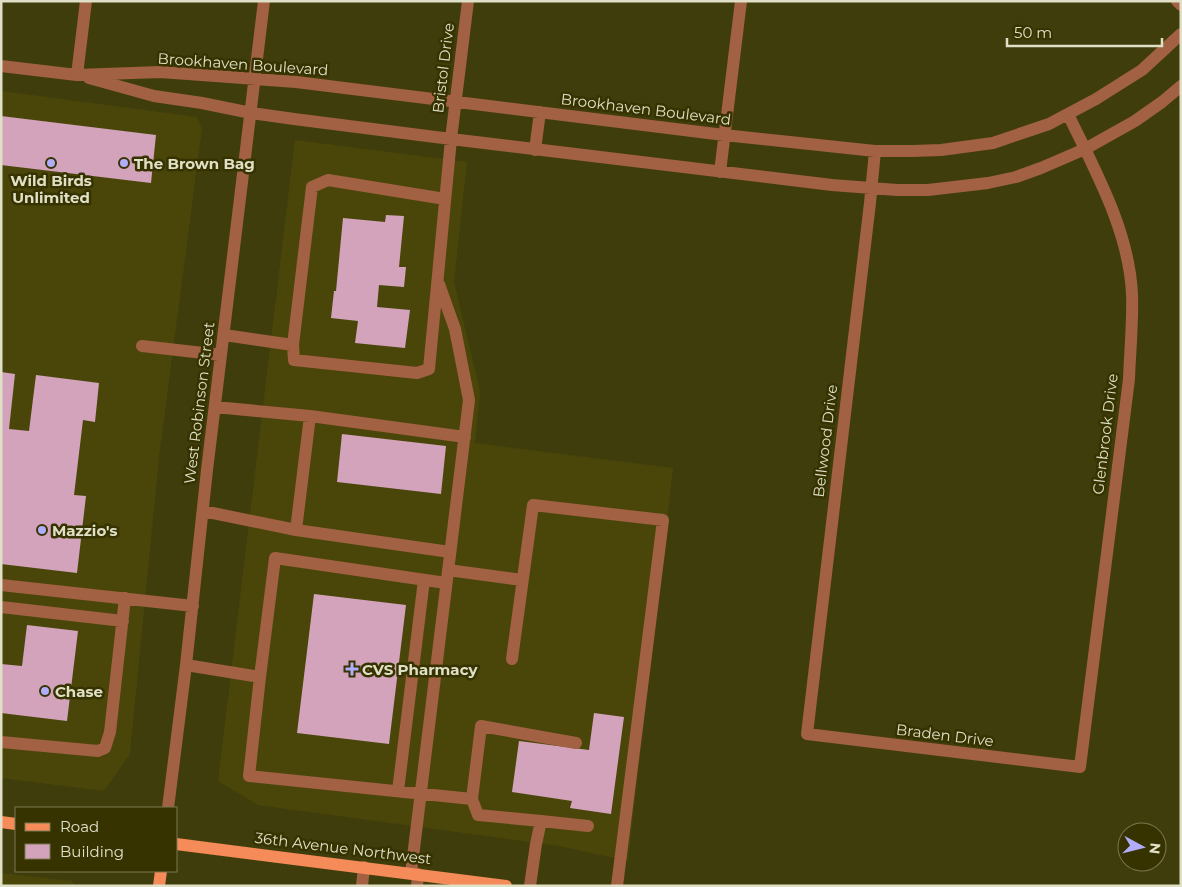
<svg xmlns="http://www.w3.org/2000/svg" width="1182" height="887" font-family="Montserrat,sans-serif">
  <rect width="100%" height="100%" fill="#403d0c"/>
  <path fill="#4a460a" d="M1,91L197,117L202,128L159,457L130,754L104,791L1,778Z
    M295,140L467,162L454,282L480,391L475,443L673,468L628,861L559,846L258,805L218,781Z
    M1,873L72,881L76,886H1Z"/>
  <path fill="#d3a3bc" d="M1,116L156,135L151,183L1,165Z
    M386,215L404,216L399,267H406L404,287L379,285L377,307L410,310L405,348L355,343L358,321L331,318L334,291H336L343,218L385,222Z
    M1,372L15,374L9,429L29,431L36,375L99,383L95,422L83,420L74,495L86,496L77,573L1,564Z
    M342,434L446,446L441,494L337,482Z
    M314,594L406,605L389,744L297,733Z
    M27,625L78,631L67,721L1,713V664L22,666Z
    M594,713L624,717L611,814L570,808L572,801L512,792L519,741L589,750Z"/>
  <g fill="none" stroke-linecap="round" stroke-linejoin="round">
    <path stroke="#a16142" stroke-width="12" d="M1177,1L1181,5
      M1,66L77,75L160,72L296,82L724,135L875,151H913L941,150L993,143L1049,124L1096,99L1142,70L1181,34
      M77,75L86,1
      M89,78L154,96L202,103L251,113L294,119L451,139L832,185L897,190H928L988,183L1016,177L1041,168L1085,149L1135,121L1162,102L1181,86
      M535,150L540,112
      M875,151L870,203L807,734L1080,767L1129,379C1130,351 1133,322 1132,294C1129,230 1095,171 1068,114
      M720,172L741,1
      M445,199L328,180L312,187L293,345L294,360L417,373L429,369C437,292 443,216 451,139L468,1
      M224,335L293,345
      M142,346L221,355
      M215,407L310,416L465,437
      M203,511L296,530L450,552
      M296,530L310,416
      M448,570L522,580
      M1,585L193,606
      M1,607L123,621
      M512,659L533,505L663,520L617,886
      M186,665L260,677L249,776L472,799L481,726L576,743
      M260,677L275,558L446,583
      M1,742L98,751L105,748L110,732L125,598
      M398,791L424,580
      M472,799L478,815L541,821L536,844L530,886
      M168,808L186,665L207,470L264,1
      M541,821L588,826
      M411,873L469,400L455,329L439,284
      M362,886L364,867
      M417,886L418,874"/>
    <path stroke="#f48b58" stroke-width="12" d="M1,822L16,824
      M176,844L506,886
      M159,886L161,871"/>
  </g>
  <g fill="#b1adfa" stroke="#363300" stroke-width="2">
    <circle cx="51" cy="163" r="5"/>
    <circle cx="124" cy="163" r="5"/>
    <circle cx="42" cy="530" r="5"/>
    <path d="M349.5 661.5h5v5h5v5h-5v5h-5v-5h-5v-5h5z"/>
    <circle cx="45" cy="691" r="5"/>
  </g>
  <g text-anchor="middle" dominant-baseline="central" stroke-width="5" stroke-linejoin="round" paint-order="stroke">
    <g font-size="15" fill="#e0e0c7" stroke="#363300">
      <text transform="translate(243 64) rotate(4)">Brookhaven Boulevard</text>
      <text transform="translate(443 68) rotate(-83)">Bristol Drive</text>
      <text transform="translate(646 109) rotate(7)">Brookhaven Boulevard</text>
      <text transform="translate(199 403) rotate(-83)">West Robinson Street</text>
      <text transform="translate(1105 434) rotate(-83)">Glenbrook Drive</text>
      <text transform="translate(825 441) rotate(-83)">Bellwood Drive</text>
      <text transform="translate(945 735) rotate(7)">Braden Drive</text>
      <text transform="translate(343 848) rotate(7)">36th Avenue Northwest</text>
    </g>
    <g font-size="15" font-weight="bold" fill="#e0e0c7" stroke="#363300" text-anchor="start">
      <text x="134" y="163">The Brown Bag</text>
      <text x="51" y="180" text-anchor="middle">Wild Birds<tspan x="51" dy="17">Unlimited</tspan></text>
      <text x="52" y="530">Mazzio's</text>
      <text x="362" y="669">CVS Pharmacy</text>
      <text x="55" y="691">Chase</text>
    </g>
  </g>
  <rect width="1182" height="887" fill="none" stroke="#e0e0c7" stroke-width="5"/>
  <rect x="15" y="807" width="162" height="65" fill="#363300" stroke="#7a7850"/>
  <rect x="25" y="823" width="25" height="8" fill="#f48b58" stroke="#7a7850"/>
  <text x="60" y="832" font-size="15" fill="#e0e0c7">Road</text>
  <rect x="25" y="844" width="25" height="15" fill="#d3a3bc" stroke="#7a7850"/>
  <text x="60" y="857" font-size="15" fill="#e0e0c7">Building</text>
  <g transform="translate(1142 847) rotate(97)"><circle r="24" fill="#363300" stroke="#7a7850"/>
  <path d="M0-4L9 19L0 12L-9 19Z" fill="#b1adfa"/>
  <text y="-8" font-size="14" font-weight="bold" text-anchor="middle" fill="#e0e0c7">N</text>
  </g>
  <path d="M1007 38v8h155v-8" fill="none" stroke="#e0e0c7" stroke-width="2.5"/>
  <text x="1014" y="38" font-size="15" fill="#e0e0c7" stroke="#363300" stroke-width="4" paint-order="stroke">50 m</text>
</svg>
